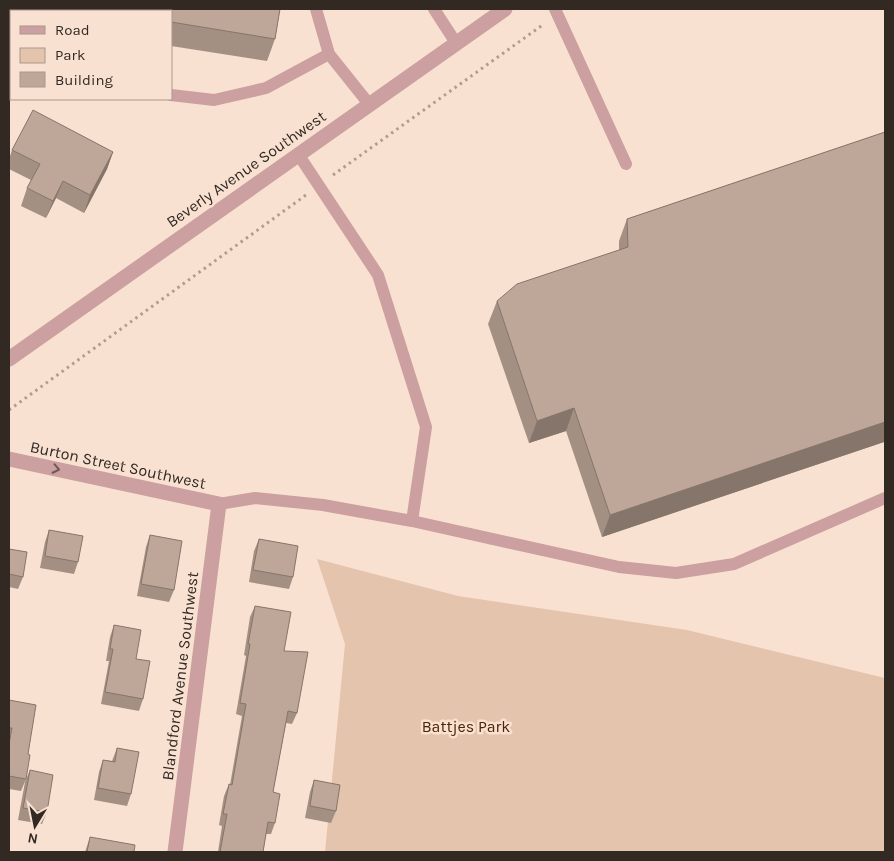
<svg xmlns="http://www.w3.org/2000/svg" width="894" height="861" font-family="Karla,sans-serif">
  <rect width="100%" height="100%" fill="#f9e1d1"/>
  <path fill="#e5c4ae" d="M317,559L458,596L687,630L885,678V852H325L345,644Z"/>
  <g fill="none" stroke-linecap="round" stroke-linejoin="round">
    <path stroke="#b09d91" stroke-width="3" stroke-dasharray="2.5 4" stroke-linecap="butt" d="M333,175L544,24
      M9,410L306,195"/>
    <path stroke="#cc9fa0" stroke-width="12" d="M316,9L329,54
      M434,9L456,43
      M555,9L626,164
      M51,11V9
      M171,95L214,100L266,88L329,54L369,104
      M298,154L378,275L426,427L412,521L619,567L676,573L734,564L885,498
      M219,504L255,498L323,505L412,521"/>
    <path stroke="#cc9fa0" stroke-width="15" d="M9,359L505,9
      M9,459L219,504L175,852"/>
  </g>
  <path fill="#a39083" d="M65,9H280L275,39L267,61L171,46V11H64Z
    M885,132V447L884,442L602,537L566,431L529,443L488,324L497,301L619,250V241L627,219Z
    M12,150L113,152L107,169L84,213L56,198L46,218L21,206L27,188L31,180L9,169V159Z
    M49,530L78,562L74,574L40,568L45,542Z
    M150,535L174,590L169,602L137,596L146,547Z
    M259,539L293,577L289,589L249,582L254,551Z
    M9,549L23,577L18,589L9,587Z
    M255,606L284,651L297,713L292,724L286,723L273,792L275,823L271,834H266L263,852H218L222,826L219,825L224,796L229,784L230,785L242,716L236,714L246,656L244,655L250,617Z
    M114,625L136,659L143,699L139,711L101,704L109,661H106L110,637Z
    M9,700L28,754L26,779L21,791L9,789Z
    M117,748L131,794L127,806L94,800L99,772L103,760L112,761Z
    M30,770L47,812L42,824L18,820L25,782Z
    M314,780L336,811L331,823L305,818L310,792Z
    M90,837L134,852H85Z"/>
  <path fill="#85756a" d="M113,152L107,169L84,213L90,195Z
    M63,181L56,198L46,218L53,201Z
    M574,408L566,431L529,443L537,421Z
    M885,422V438L884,442L602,537L610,515Z"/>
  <path fill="#bea798" stroke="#85756a" d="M93,9H280L275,39L171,22V11H109Z
    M33,110L113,152L90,195L63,181L53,201L27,188L40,164L12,150Z
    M885,132V422L610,515L574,408L537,421L497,301L517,284L628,247L627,219Z
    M49,530L83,536L78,562L45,556Z
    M150,535L182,541L174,590L141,584Z
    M259,539L298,546L293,577L253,570Z
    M9,549L27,552L23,577L9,574Z
    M255,606L291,612L284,651L308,652L297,713L288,711L273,792L280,794L275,823L268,822L263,852H220L227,814H223L229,784L232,785L246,704L240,703L250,644H248Z
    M114,625L141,630L136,659L150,661L143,699L105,692L113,649H110Z
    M9,700L36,705L28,754L30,755L26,779L9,776V744L12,728H9Z
    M117,748L139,752L131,794L98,788L103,760L115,762Z
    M30,770L53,775L47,812L23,808Z
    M314,780L340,785L336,811L310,806Z
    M90,837L135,845L134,852H87Z"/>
  <defs><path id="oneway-chevron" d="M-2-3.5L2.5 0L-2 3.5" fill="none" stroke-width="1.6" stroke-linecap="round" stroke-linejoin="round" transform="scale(1.25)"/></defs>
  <use stroke="#705855" href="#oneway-chevron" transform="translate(56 469) rotate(12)"/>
  <g text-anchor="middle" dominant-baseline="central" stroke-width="5" stroke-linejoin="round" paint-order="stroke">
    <g font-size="16" fill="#322923" stroke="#f9e1d1">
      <text transform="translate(246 169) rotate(-35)">Beverly Avenue Southwest</text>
      <text transform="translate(118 465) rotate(12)">Burton Street Southwest</text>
      <text transform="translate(180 676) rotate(-83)">Blandford Avenue Southwest</text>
    </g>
    <g font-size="16" fill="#4a2506" stroke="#f9e1d1">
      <text x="466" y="726">Battjes Park</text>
    </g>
  </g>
  <rect width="894" height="861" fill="none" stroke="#322923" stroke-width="20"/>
  <rect x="10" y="10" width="162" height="90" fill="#f9e1d1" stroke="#a9978b"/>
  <rect x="20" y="26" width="25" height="8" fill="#cc9fa0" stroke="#a9978b"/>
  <text x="55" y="35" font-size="15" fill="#322923">Road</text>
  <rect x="20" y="48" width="25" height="15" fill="#e5c4ae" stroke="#a9978b"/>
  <text x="55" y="60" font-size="15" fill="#322923">Park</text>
  <rect x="20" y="72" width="25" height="15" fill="#bea798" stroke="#a9978b"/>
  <text x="55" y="85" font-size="15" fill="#322923">Building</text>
  <g transform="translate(35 826) rotate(190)" stroke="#f9e1d1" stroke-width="4" paint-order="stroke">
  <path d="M0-4L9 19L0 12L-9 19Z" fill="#322923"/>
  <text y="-8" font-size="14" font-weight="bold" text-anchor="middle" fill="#322923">N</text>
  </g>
</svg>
